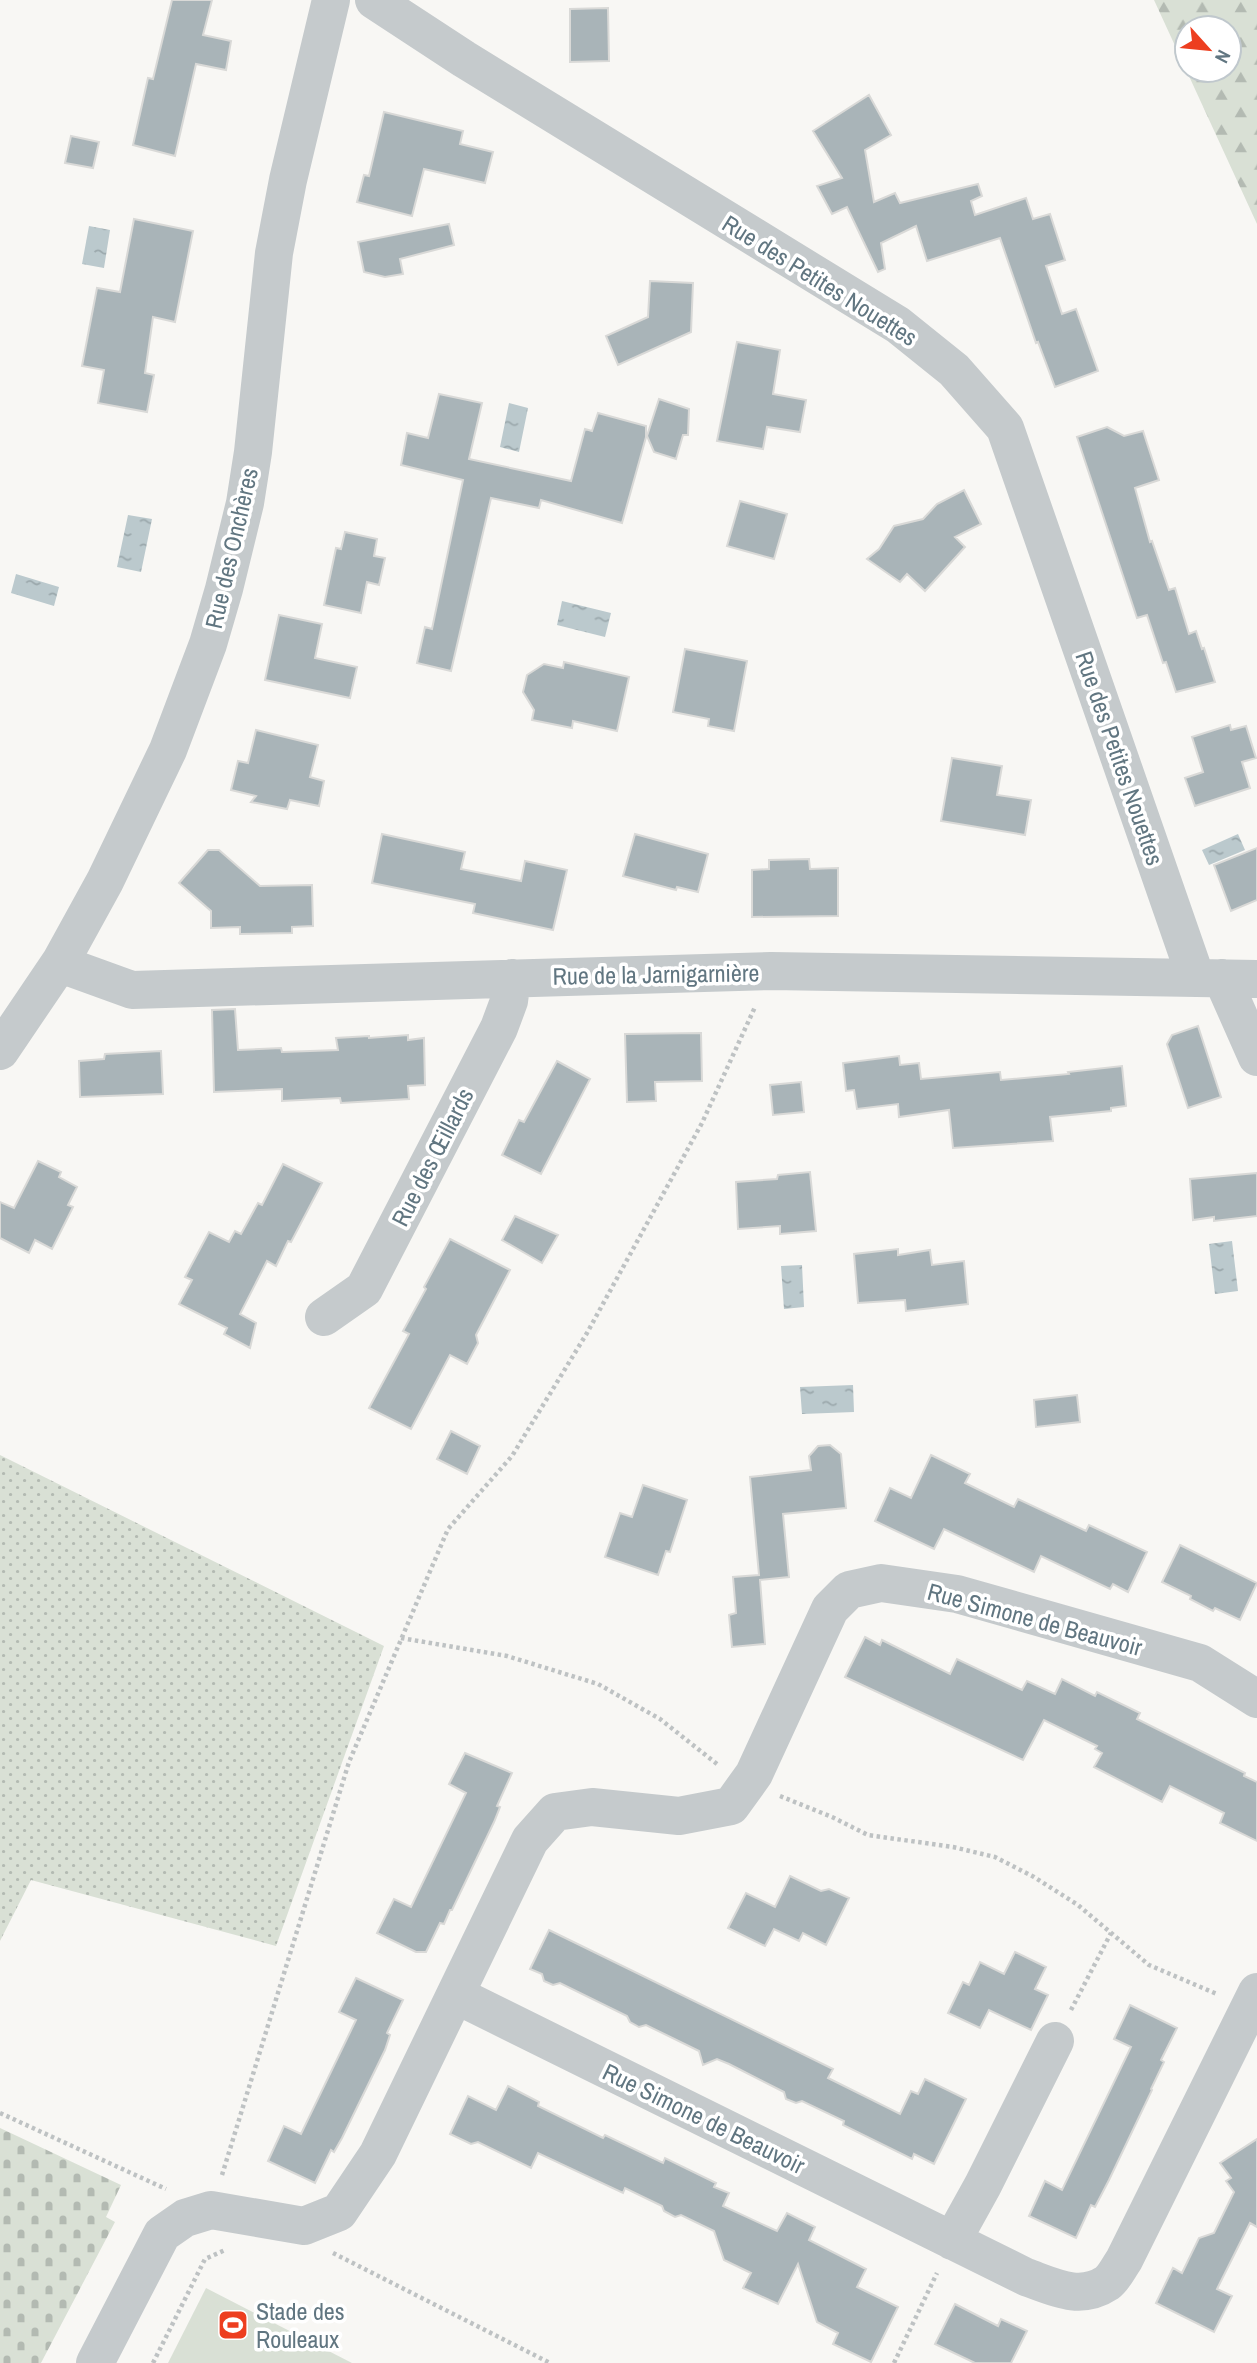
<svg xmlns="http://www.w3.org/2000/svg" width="1257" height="2363" font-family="'Archivo Narrow',sans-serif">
  <defs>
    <pattern id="grass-dots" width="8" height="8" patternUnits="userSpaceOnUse" patternTransform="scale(1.75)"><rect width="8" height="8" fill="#d9e0d5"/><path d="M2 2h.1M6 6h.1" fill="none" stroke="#b3bab2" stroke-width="1.8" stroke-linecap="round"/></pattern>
    <pattern id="forest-firs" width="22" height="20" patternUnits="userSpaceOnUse" patternTransform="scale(1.75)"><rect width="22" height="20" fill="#d9e0d5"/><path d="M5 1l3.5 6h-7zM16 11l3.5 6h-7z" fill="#b3bab2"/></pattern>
    <pattern id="cemetery-stones" width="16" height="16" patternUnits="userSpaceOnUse" patternTransform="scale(1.75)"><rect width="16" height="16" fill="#d9e0d5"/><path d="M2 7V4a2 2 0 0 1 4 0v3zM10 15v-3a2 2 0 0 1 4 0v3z" fill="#b3bab2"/></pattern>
    <pattern id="water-ripples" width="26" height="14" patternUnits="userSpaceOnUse" patternTransform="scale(1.75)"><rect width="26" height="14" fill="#bbc9cd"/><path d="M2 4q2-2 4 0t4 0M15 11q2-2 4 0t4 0" fill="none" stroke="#9ba8ac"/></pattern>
  </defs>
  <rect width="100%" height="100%" fill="#f8f7f4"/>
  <path fill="url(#grass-dots)" d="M0,1455L384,1646L276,1946L31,1880L0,1941Z"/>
  <path fill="url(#forest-firs)" fill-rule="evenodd" d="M1154,0H1257V224ZM1187,28H1229V70H1187Z"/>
  <path fill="url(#cemetery-stones)" d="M0,2128L121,2185L106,2217L115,2222L41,2363H0Z"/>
  <path fill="#d9e0d5" d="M206,2288L352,2363H168Z"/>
  <path fill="url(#water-ripples)" d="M89,226L110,230L104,268L82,264Z
    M509,403L528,408L519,452L500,447Z
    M128,515L152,519L141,572L117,567Z
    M16,574L59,587L54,606L11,593Z
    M562,601L611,613L605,637L557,625Z
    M1238,834L1245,850L1209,865L1202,850Z
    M1232,1241L1238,1291L1215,1294L1209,1244Z
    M802,1265L804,1307L784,1309L781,1266Z
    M853,1385L854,1412L802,1414L800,1387Z"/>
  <path fill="#a9b4b8" stroke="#d9d9d7" stroke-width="2" d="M172,0H212L203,35L231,41L226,70L196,64L175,156L133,145L148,78L153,79Z
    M608,8L609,61L570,62V9Z
    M869,95L891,135L865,150L874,202L895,193L900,203L978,184L982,196L971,201L975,215L1026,198L1033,219L1050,214L1065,260L1046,266L1062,314L1076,309L1098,371L1055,387L1038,342L1036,343L1000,238L927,261L916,226L881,243L885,269L878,272L847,207L832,214L817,186L842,178L813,131Z
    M384,112L463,131L460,144L493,152L485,183L424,169L412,216L357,202L364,175L369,176Z
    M71,136L99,142L93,168L65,163Z
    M134,219L193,231L175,322L153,317L145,373L154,375L147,412L98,403L104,370L82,366L97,288L120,292Z
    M449,224L454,245L400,259L403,274L385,277L364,272L358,242Z
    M650,281L693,283L691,332L618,365L606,336L648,317Z
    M737,342L780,350L773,394L806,400L800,432L767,427L763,449L717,441Z
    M439,394L482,403L469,459L571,481L585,429L592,431L598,413L646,426V437L622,523L541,500L539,508L491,498L451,671L417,663L425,627L432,629L463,480L401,465L407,433L428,438Z
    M659,399L689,409L688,435H683L676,459L654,452L647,436Z
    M1107,427L1124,436L1143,431L1159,480L1135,488L1150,542L1152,541L1169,590L1175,588L1189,634L1196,631L1202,649L1204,648L1215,682L1176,692L1166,662L1163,663L1147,615L1137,618L1077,437Z
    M964,490L981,524L955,537L965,547L925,591L907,574L900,582L867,559L879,549L894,526L923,519L937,504Z
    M740,501L787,514L774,559L727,546Z
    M345,532L377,539L374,556L385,558L379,585L367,582L361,613L324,605L336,548L341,549Z
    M279,615L322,624L315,658L357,667L350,698L265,680Z
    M685,649L747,661L734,731L708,726L709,719L673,712Z
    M564,662L629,677L617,731L573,721L572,728L532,720L534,710L523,692L527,675L544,664L563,668Z
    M1230,725L1231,730L1246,726L1256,758L1242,762L1250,788L1195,806L1185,778L1203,772L1192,737Z
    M256,730L318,745L310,777L324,781L319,806L290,800L287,809L251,802L256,796L231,790L238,761L248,763Z
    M952,758L1002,766L997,795L1031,800L1025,835L941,821Z
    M382,834L465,852L461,869L521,881L525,861L567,870L553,930L473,913L475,904L372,883Z
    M635,834L708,854L698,892L677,887L676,890L623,876Z
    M1257,848V900L1231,911L1214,865Z
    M208,850H219L260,886L312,885L313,926L292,927V933L240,934V927L211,928V911L179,883Z
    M809,859L810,869L838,868V916L752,917V870L769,869V860Z
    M235,1009L238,1050L281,1048L282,1052L338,1050L336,1038L369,1036V1038L408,1035V1040L424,1038L425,1085L408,1086L409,1099L341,1103L340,1098L282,1101V1089L214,1092L212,1010Z
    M1198,1026L1221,1097L1188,1108L1167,1044L1172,1035Z
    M701,1033L702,1081L655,1082L656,1101L627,1102L625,1034Z
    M161,1051L163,1094L80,1097L79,1061L104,1059L105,1054Z
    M899,1056L900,1065L919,1063L921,1079L1000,1072L1001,1080L1069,1074L1068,1072L1122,1066L1126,1106L1111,1108V1111L1050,1117L1053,1141L953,1148L949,1110L899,1117L898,1104L857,1109L854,1090L846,1091L843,1063Z
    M557,1061L590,1079L541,1174L502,1155L519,1120L524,1122Z
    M801,1082L804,1112L773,1115L770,1085Z
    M38,1161L61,1172L59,1177L77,1187L68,1205L73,1207L52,1249L35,1240L29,1253L0,1238V1202L14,1208Z
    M283,1164L322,1183L291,1242L288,1241L276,1266L267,1261L240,1314L256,1323L250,1348L224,1334L227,1328L179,1304L192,1280L185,1277L209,1232L229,1242L235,1231L241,1234L258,1203L262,1205Z
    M810,1172L816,1231L780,1234V1226L738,1229L736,1182L777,1179L778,1175Z
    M1257,1173V1216L1214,1221V1217L1193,1220L1190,1179Z
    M515,1216L558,1235L542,1263L502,1240Z
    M450,1239L510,1270L476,1335L478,1343L467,1364L450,1355L411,1429L369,1408L409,1334L403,1331L426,1289L424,1287Z
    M898,1249V1255L930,1250L932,1265L964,1261L968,1304L906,1311L905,1300L858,1303L854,1254Z
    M1077,1395L1080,1422L1036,1427L1034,1400Z
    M451,1431L480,1446L467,1474L437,1459Z
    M830,1445L841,1454L846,1508L783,1514L789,1577L760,1580L765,1644L732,1647L729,1615L736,1613L733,1577L759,1575L750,1477L811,1470L809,1456L818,1446Z
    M931,1455L970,1474L965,1483L1014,1507L1018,1499L1086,1531L1089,1525L1147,1552L1128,1592L1113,1584L1110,1589L1041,1556L1034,1572L944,1529L934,1549L875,1521L890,1488L911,1498Z
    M643,1485L687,1500L670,1552L666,1551L658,1575L605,1557L620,1513L632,1517Z
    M1180,1545L1257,1583L1240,1620L1215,1608L1213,1611L1190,1599L1191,1596L1162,1582Z
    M865,1637L880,1645L882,1640L950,1674L957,1659L1022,1690L1027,1681L1055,1694L1062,1679L1095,1696L1097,1692L1140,1713L1137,1719L1245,1773L1244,1776L1257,1782V1841L1220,1823L1224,1813L1170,1786L1162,1802L1094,1767L1102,1753L1095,1749L1097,1746L1044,1720L1023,1760L845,1677Z
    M465,1753L512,1773L497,1806L500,1807L494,1822L452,1910H450L444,1924L440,1923L426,1952H416L377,1933L394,1899L411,1907L466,1793L449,1784Z
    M790,1876L821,1891L829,1889L849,1898L826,1945L803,1933L799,1941L774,1929L765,1946L728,1928L746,1893L775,1907Z
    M549,1930L833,2069L828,2078L900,2114L911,2091L918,2094L925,2079L966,2099L934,2164L914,2154L912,2159L843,2125L844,2121L802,2101L796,2103L786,2099L784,2092L729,2064L717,2059L703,2065L699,2051L646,2025L639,2027L630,2022L627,2016L560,1983L553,1985L544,1981L542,1974L530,1969Z
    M1015,1952L1046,1967L1035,1989L1048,1995L1031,2030L989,2010L980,2028L948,2013L963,1982L969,1985L980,1962L1004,1974Z
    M356,1978L403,2000L387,2033L390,2035L385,2050L342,2138L334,2152L331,2150L315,2183L268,2161L284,2126L301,2134L356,2020L339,2012Z
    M1130,2005L1177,2028L1161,2060L1164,2062L1151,2089L1152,2090L1109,2180L1095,2207L1091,2205L1076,2238L1029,2216L1045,2181L1062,2190L1131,2047L1114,2039Z
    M508,2086L539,2102L538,2106L603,2138L605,2135L663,2163L665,2158L716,2183L714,2187L729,2193L723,2206L777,2231L787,2213L815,2227L809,2240L866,2269L857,2287L898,2307L871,2362L833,2344L838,2333L817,2322L798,2264L778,2304L743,2288L751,2273L724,2260L714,2231L681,2215L675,2217L664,2211L662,2206L625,2188L623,2193L538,2153L531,2168L478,2142L471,2144L450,2134L468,2096L496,2110Z
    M1257,2139V2227L1250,2223L1217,2289L1232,2296L1214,2332L1156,2303L1173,2268L1182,2273L1199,2238L1214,2233L1234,2192L1226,2181L1231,2178L1220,2163Z
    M955,2304L998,2326L1001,2319L1027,2331L1011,2363H975L935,2344Z"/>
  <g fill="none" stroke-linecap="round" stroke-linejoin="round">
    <path stroke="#bec2c3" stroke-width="4.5" stroke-dasharray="3.5 3.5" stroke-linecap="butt" d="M401,1638L507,1656L598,1684L660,1719L717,1764
      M780,1796L832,1817L868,1835L953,1847L995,1857L1034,1877L1078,1905L1149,1965L1217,1994
      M1071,2010L1111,1933
      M0,2113L166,2189
      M222,2175L349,1762L448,1529L512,1456L587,1333L702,1123L755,1007
      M333,2253L550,2363
      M153,2363L205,2259L225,2250
      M894,2363L937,2273"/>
    <path stroke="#c5cacc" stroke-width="38" d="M374,0L464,59L898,325L954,370L1005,428L1196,978
      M61,961L74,969L132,990L771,971L1257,979
      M1222,978L1257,1057
      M0,1051L61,961L105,881L168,750L208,644L224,589L245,503L253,452L274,253L288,180L331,0
      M324,1317L364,1289L499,1028L509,1001L512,978
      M456,1995L1026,2277C1054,2287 1080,2301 1107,2283C1114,2278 1119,2267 1124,2260L1257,1992
      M952,2241L983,2185L1055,2041
      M95,2363L162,2234L185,2218L211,2210L304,2226L339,2212L378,2154L530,1840L555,1812L592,1807L679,1816L731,1806L754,1774L830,1609L849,1590L881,1583L957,1594L1200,1663L1257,1699"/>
  </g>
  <defs>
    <g id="stadium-square" transform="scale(1.575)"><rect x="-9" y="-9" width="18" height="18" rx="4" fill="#ed3e1f" stroke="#fff"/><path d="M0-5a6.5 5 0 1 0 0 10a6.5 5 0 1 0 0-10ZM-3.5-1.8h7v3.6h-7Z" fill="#fff"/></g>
  </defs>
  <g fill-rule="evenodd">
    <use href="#stadium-square" x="233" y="2325"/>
  </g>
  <g text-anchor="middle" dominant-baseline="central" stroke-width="7" stroke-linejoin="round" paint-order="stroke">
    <g font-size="24" fill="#617681" stroke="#fff">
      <text transform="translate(820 280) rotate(32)">Rue des Petites Nouettes</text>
      <text transform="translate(231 548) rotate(-77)">Rue des Onchères</text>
      <text transform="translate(1120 758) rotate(71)">Rue des Petites Nouettes</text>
      <text transform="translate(656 974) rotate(-1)">Rue de la Jarnigarnière</text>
      <text transform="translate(432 1157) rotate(-63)">Rue des Œillards</text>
      <text transform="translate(1035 1619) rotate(15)">Rue Simone de Beauvoir</text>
      <text transform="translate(704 2118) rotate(26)">Rue Simone de Beauvoir</text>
    </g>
    <g font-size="24" fill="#617681" stroke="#fff" text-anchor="start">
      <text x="256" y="2311">Stade des<tspan x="256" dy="28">Rouleaux</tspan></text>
    </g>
  </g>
  <g transform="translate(1208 49) rotate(117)"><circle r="33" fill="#ffffff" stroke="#c0c8cd" stroke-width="2"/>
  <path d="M0-5L12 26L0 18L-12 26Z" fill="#ed3e1f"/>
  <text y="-10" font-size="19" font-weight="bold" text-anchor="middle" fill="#617681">N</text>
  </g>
</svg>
